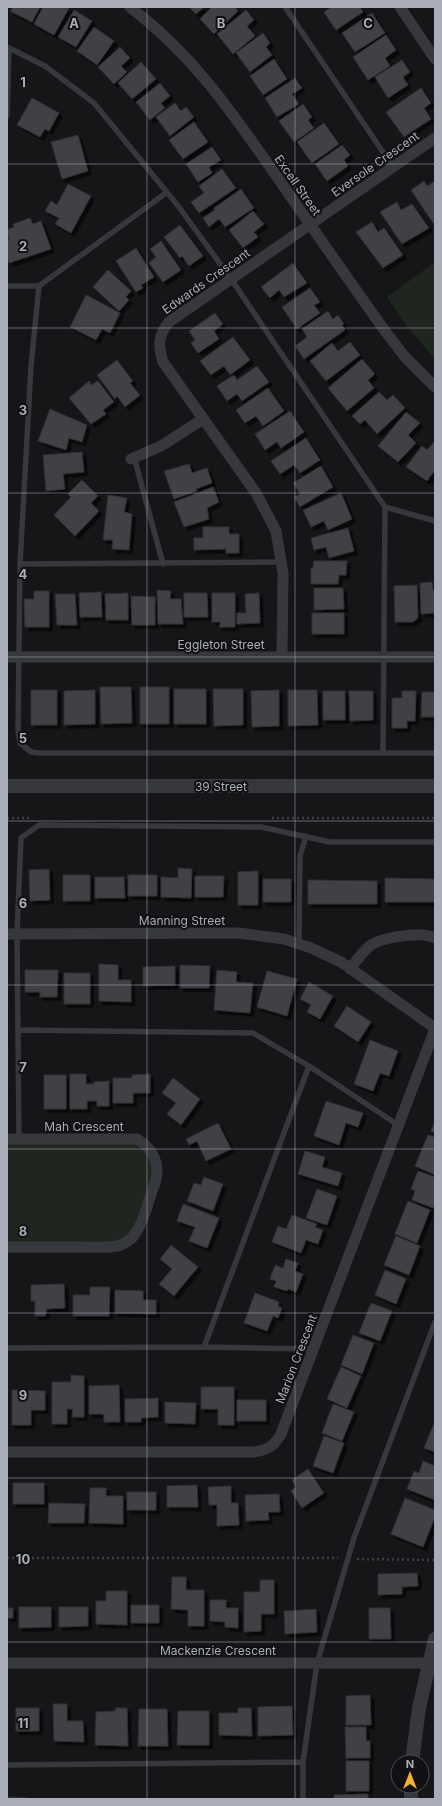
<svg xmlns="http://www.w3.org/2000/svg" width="442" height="1806" font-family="Inter,sans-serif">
  <defs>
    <filter id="shadow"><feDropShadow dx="3.5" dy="3.5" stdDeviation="0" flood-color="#0009"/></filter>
  </defs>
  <rect width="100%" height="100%" fill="#161618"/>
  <path fill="#1e261f" d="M435,262V359L408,328L387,297Z
    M7,1139L146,1144L157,1177L125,1243L7,1247Z"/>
  <path fill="#404145" stroke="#303034" filter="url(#shadow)" d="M13,7H40L32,22L10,11Z
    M43,7L69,8L54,35L34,24Z
    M189,7H204L196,14Z
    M212,7H235L238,11L214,34L200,19Z
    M332,7H360L363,12L336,30L324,12Z
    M74,10L92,21L76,47L58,37Z
    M246,10L254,20L247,26L255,36L233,54L217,34Z
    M372,13L385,33L355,52L342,33Z
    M94,27L114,41L97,65L77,51Z
    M263,33L270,43L266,47L272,55L250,72L236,53Z
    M386,35L396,50L385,58L390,66L368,80L353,57Z
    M120,47L130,58L121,66L127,72L114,84L98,67Z
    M274,59L287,79L263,95L250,76Z
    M402,60L410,72L403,77L408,85L388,98L375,77Z
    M141,62L156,79L132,99L118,83Z
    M295,78L302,88L292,94L299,104L277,117L265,98Z
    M160,83L170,96L161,103L165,108L150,120L136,102Z
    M421,88L431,103L424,108L431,119L404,137L386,112Z
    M32,98L59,113L49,131L45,129L40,137L17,125Z
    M175,103L181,111L186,107L194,117L170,136L156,117Z
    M303,104L312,117L308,120L314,128L294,142L279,121Z
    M194,122L208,142L183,159L169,140Z
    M324,123L339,144L312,163L297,142Z
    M78,135L88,171L62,179L51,142Z
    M342,145L350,155L344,160L348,166L327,181L315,164Z
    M212,147L221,160L209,167L212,173L198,182L186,164Z
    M222,169L236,188L199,213L191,202L204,193L199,186Z
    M424,181L427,186L435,181V222L433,223L411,190Z
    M68,184L91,196L71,233L55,224L59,218L45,211L51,201L57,205Z
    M241,189L254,208L225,227L219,219L209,227L203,218L215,210L214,208Z
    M397,202L401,210L412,204L429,228L402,244L380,212Z
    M253,211L264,224L254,232L258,237L243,248L229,230Z
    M30,218L33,224L41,221L51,249L9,263L7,256V241L9,240L7,230L14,227L13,224Z
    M372,222L378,232L384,228L403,255L383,268L356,232Z
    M180,225L203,256L189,266L182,256L180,258L164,237Z
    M161,241L181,270L163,282L149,263L156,257L150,249Z
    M136,248L154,277L141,285L143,288L136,292L116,261Z
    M293,263L307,283L284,297L279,290L270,298L261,287Z
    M108,270L131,291L126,297L129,300L119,311L93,287Z
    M310,288L320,302L314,305L320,313L297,329L282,307Z
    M86,295L120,313L110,333L102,329L96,340L70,327Z
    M328,311L333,319L338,315L344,324L342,325L345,330L304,359L295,346L307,337L302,329Z
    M215,313L223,324L214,331L219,339L198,353L191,343L195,340L189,331Z
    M233,337L250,360L230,375L224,366L211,375L200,361Z
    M350,342L360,355L326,381L310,361L332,343L338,351Z
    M362,359L375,374L368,380L374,388L347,411L328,388Z
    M117,360L133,381L130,383L140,395L125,407L117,396L115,399L97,375Z
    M257,366L269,382L242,401L237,394L227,401L217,386L234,375L237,380Z
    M89,381L91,385L98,381L114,402L103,410L106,414L91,424L69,398Z
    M268,388L284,411L263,426L256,416L245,423L236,410Z
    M379,392L387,400L393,395L405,408L377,434L365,420L360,424L352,416Z
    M50,409L87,425L82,442L69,438L66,450L38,441Z
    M290,411L304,432L281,448L277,442L265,450L255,434Z
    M406,412L420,423L408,435L416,443L398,462L378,446Z
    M306,438L320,460L300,473L294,465L280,474L271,461Z
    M435,441V470L427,481L406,467L422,446L427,450Z
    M82,452L84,472L63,474L65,489L46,491L43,455Z
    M189,464L192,473L207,468L212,483L196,489L197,491L174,499L164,471Z
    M321,466L333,487L300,507L294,497L300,494L293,483Z
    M82,480L98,496L91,503L99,511L75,536L54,515L71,497L68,494Z
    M213,487L219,502L207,508L209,519L184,527L174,502Z
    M341,493L352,519L328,530L324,521L311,527L303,510Z
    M108,495L127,498L124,512L132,514L129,550L112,549L113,540H103Z
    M203,527H229V534H239V553H226V549L194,550V538H203Z
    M348,528L354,551L329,558L326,547L314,550L311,538Z
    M314,561H347L346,575H339L338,584H311V568H313Z
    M432,582L433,590H435V613L421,614L420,583Z
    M417,585L418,618L413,622H395L394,586Z
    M314,588H343L344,609L314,610Z
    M157,590L171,591L170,599H181L183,624H158Z
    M34,591H49V627H25L24,599H34Z
    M101,592L102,617H80L79,593Z
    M128,593V620H106L105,594Z
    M184,593H207L208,617H184Z
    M212,593H235V627H219L221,622H212Z
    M259,593L260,623L237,624V613H246L245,594Z
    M55,594H75L77,625H57Z
    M131,596L155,597V625H132Z
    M312,613H344V634H312Z
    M100,687H131L132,723L101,724Z
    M140,687H169V724H140Z
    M174,689H206V724H174Z
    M213,689H243V725L214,726Z
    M31,690H57V725H31Z
    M95,690V724L64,725V691Z
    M279,690V726L252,727L251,691Z
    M288,690H317L318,725L288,726Z
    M323,691H345V720H323Z
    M349,691H373V720L350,721Z
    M402,691H416L415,721H407V728H392V698H402Z
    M422,692H435V717H421Z
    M178,868L192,869L191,898L161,897V877L178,878Z
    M49,869L50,900L30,901L29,870Z
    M258,871V905H238V872Z
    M63,875H90V901H63Z
    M128,875H157V896H128Z
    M195,876H224L223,897H195Z
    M95,877H124L125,898H95Z
    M385,878L435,879V902H385Z
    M263,879H291V902H263Z
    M308,880L377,881V904H308Z
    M99,964L118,965V980H131V1002L99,1001Z
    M180,965L210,966L209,988H180Z
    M175,966V985L143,986V967Z
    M25,970H58L57,997H40V992H25Z
    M217,970L237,972L236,982L253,983L250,1013L214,1010Z
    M267,971L297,979L287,1016L257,1007Z
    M64,973H90V1004H64Z
    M309,982L333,996L320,1019L307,1012L311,1005L300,999Z
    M347,1006L371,1022L358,1042L334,1026Z
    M370,1040L398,1051L389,1076L380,1073L373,1091L354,1084Z
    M70,1074H86V1084H94V1082L109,1081V1106H97V1101H87V1109H70Z
    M150,1074V1093H133V1103H113V1078H132V1075Z
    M44,1075H66V1109H44Z
    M173,1078L200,1099L181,1125L167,1114L176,1103L162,1093Z
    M326,1101L363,1113L358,1127L346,1123L339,1145L314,1136Z
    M435,1121V1133L431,1131Z
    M218,1123L231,1149L206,1161L197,1141L189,1145L186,1139Z
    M428,1135L435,1137V1175L415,1166Z
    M305,1151L325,1157L322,1167L342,1173L338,1186L298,1174Z
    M418,1171L435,1177V1204L433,1208L412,1200L415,1191L411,1189Z
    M204,1177L223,1184L213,1211L187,1201L194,1183L201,1185Z
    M317,1189L337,1196L327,1225L306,1218Z
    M408,1201L430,1210L417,1243L395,1234Z
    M183,1204L219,1218L207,1248L189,1241L195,1227L177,1221Z
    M292,1215L317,1224L315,1227L323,1230L318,1244L306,1240L301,1253L272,1242L278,1226L286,1229Z
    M396,1236L420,1246L409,1275L384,1265Z
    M171,1245L198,1267L174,1296L159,1284L172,1269L160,1259Z
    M286,1259L298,1263L295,1271L303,1274L296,1292L288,1289L287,1291L274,1287L276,1281L270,1279L275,1265L283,1268Z
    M385,1270L406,1279L396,1304L375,1295Z
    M64,1284L65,1308L47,1309L45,1316H35V1301H31V1285Z
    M90,1287H110L109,1316H73V1295H90Z
    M115,1290L143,1291V1300H156V1314L115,1313Z
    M255,1293L279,1302L278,1306L282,1308L278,1318L273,1316L267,1331L244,1323Z
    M371,1303L392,1311L380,1341L359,1333Z
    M353,1335L374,1343L362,1374L341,1365Z
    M341,1367L361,1376L347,1408L327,1399Z
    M71,1375L84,1376V1417H72L73,1409H67V1424H52V1382H71Z
    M119,1385L120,1422H104V1414H89V1386Z
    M201,1387H234V1425H218V1409H201Z
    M12,1390L45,1391V1410H31V1425H12Z
    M158,1398V1417L141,1418V1422H125V1399Z
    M237,1400H266V1421H237Z
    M165,1402L196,1403L195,1424L165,1423Z
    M333,1404L354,1412L342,1441L322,1433Z
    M435,1421V1452L424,1448Z
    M324,1436L344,1443L333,1473L313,1466Z
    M423,1461L435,1466V1500L407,1489L414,1471L419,1473Z
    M308,1469L324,1493L302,1508L291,1491L296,1487L292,1480Z
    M13,1483H44V1504H13Z
    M197,1485L198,1507H167V1486Z
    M231,1486V1503H238L239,1525L217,1526V1505H209L208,1487Z
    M90,1488H106V1496H123V1524L89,1523Z
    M127,1492H156V1510H127Z
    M279,1494L280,1512H268L269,1520L246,1521L245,1495Z
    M405,1498L435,1510V1517L423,1547L391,1534Z
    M49,1503L85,1504L84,1523H48Z
    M417,1573L418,1586L402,1587V1594L378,1595V1574Z
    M172,1577H186V1590H204V1626H188V1610L171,1609Z
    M260,1580H274V1614H261V1631L244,1632V1592H260Z
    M106,1591H127V1625L96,1624V1601H106Z
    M210,1600H226V1608H238V1628L225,1627V1622L210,1621Z
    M131,1605H159V1623H131Z
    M19,1607H51V1627L19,1628Z
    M59,1607H88V1626L59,1627Z
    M7,1608H13V1618H7Z
    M369,1608H390L391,1639H369Z
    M316,1609L317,1632L285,1634L284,1611Z
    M370,1695L371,1725H346V1696Z
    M53,1704H67V1721H83L84,1742L54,1741Z
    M292,1706L293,1735L258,1736V1707Z
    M16,1708H39V1731H16Z
    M116,1708H127L128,1746L95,1745L96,1712L115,1711Z
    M238,1708H251L252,1736L219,1735V1713H238Z
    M139,1709H167L168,1746H138Z
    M178,1711H209V1745H177Z
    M345,1727H366V1741H370V1758H346Z
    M346,1761H369V1791H346Z
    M368,1794V1799H334V1795Z
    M7,1797L27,1798V1799H7Z"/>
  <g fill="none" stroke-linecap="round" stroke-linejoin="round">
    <path stroke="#3d3f44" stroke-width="2.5" stroke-dasharray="2 3" stroke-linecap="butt" d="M7,818H31
      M272,818H435
      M7,1558H338
      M357,1559L435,1560"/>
    <path stroke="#37383d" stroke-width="5.5" d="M285,7L393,167
      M7,47L45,66L94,103L179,207L231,279L385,507L435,521
      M7,116L9,48
      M166,193L39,286L31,366L20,564L18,732L20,743L31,752L39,753H435
      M7,286H39
      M134,457L163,564
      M20,564L282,562
      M383,753L385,507
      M299,944L300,856L306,836
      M19,1030L253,1033L309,1066L398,1125
      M19,1139L17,934L21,838L39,825L261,827L330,842H435
      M204,1347L309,1066
      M7,1348L204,1347L314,1349
      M7,1765L303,1762
      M303,1799V1762L317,1663L354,1538L435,1322"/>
    <path stroke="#37383d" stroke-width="11" d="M130,7C196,57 235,117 282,184C316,233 350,282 385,331L405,357L435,387
      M400,7L435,59
      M131,459L161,446L203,419
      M7,657H435
      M282,657L283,573L276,531L256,493L163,362C158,346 158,335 169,322L435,138
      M7,934L239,933L284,939L311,948L341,962L435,1028
      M350,969C356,961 363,951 371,945C383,937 422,931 435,938
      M7,1139H137C153,1149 161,1164 155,1183C148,1200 144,1225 131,1239C127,1242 122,1245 117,1246C106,1248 93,1247 81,1247C56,1247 32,1247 7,1247
      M7,1452H254C268,1450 274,1446 281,1434L435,1029
      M7,1663H429"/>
    <path stroke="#37383d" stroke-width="14" d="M7,786H435
      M412,1762L419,1708L435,1639
      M411,1799V1786"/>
  </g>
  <path fill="none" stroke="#a8adb8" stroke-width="1" stroke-opacity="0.55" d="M147,7V1799M295,7V1799M7,164H435M7,328H435M7,493H435M7,657H435M7,821H435M7,985H435M7,1149H435M7,1313H435M7,1478H435M7,1642H435"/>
  <g text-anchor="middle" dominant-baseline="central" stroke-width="4" stroke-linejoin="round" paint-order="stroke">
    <g font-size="12" fill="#a8adb8" stroke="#111113">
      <text transform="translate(375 164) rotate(-35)">Eversole Crescent</text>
      <text transform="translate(298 185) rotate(55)">Excell Street</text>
      <text transform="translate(206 281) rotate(-35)">Edwards Crescent</text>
      <text x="221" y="644">Eggleton Street</text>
      <text x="221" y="786">39 Street</text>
      <text x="182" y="920">Manning Street</text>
      <text x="84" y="1126">Mah Crescent</text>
      <text transform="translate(296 1359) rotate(-69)">Marion Crescent</text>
      <text x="218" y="1650">Mackenzie Crescent</text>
    </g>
  </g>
  <g font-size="13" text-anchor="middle" font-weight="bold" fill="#a8adb8" stroke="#111113" stroke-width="4" stroke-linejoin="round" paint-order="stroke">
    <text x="74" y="28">A</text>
    <text x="221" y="28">B</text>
    <text x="368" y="28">C</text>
    <text x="23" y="87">1</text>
    <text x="23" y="251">2</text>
    <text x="23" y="415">3</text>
    <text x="23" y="579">4</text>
    <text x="23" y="743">5</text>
    <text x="23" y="908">6</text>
    <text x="23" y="1072">7</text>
    <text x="23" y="1236">8</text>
    <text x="23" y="1400">9</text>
    <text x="23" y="1564">10</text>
    <text x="23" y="1728">11</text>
  </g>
  <rect width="442" height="1806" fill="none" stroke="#a8adb8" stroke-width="16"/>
  <g transform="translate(410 1774)"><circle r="19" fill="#111113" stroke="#4d4f55"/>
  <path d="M0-3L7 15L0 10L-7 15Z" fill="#f2b134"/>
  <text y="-6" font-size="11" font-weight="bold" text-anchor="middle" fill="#a8adb8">N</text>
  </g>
</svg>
